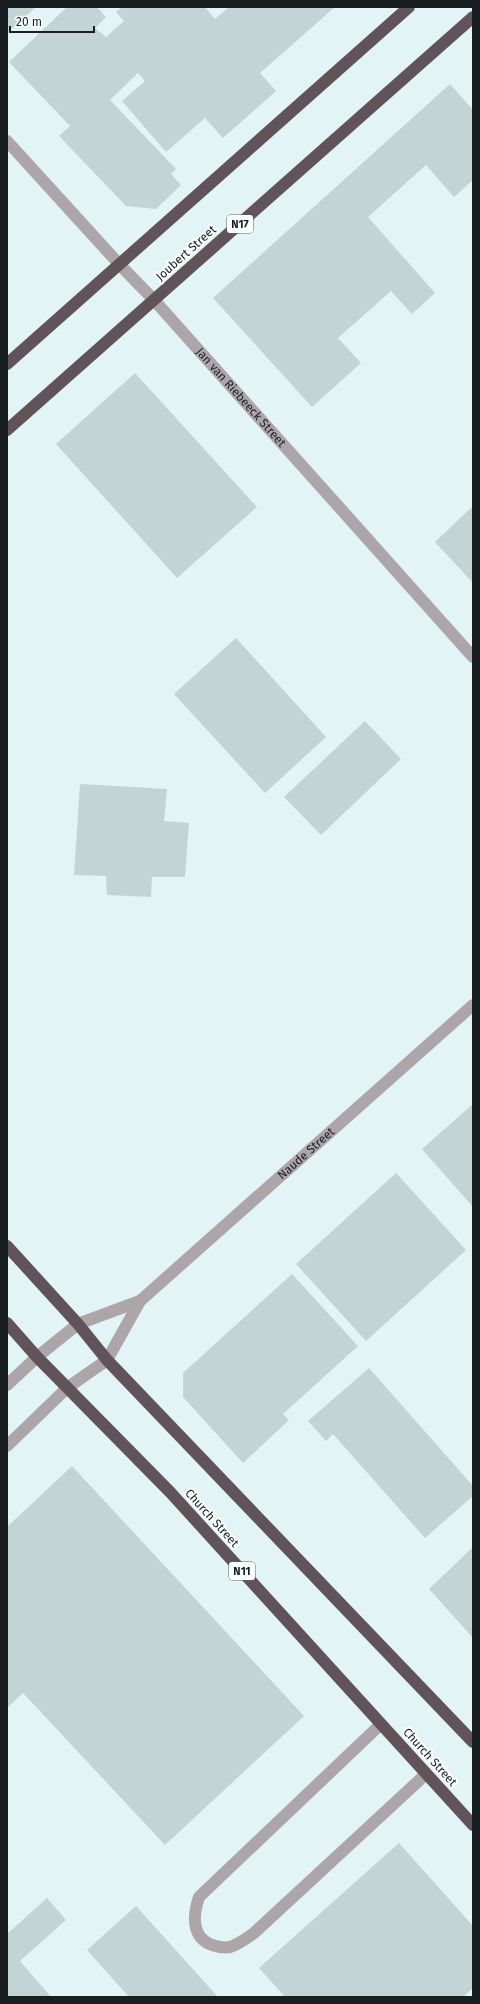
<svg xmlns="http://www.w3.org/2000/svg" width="480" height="2004" font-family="'Fira Sans',sans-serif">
  <rect width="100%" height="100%" fill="#e2f4f6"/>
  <path fill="#c2d4d6" d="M7,7H36L7,33Z
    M67,7H97L106,17L95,28L106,37L124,21L116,12L122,7H205L215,19L229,7H335L260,73L276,91L223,138L205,118L166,152L122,101L145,81L138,73L110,100L176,169L171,174L181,185L156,209L126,206L59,136L70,126L9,62Z
    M450,84L473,110V180L454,197L426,165L368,217L435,293L412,314L391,291L338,338L361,363L312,407L213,298Z
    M135,373L257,507L177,578L56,444Z
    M473,506V583L435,542Z
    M236,638L326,737L265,793L174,694Z
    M365,721L401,759L321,835L284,797Z
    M80,784L167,789L164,821L189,823L185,877H152L151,897L107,895L106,876L74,875Z
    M473,1104V1207L422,1149Z
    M396,1173L466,1250L366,1341L296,1264Z
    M292,1274L358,1346L283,1414L289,1420L243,1463L183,1397V1373Z
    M369,1368L473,1486V1496L425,1538L333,1434L326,1441L308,1421Z
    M72,1466L304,1716L165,1845L23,1693L7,1708V1527Z
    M473,1547V1638L429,1589Z
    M399,1843L473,1926V1988L463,1997H285L259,1968Z
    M47,1898L66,1920L20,1961L51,1997H7V1934Z
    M136,1906L218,1997H129L87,1950Z"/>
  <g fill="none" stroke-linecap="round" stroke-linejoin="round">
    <g stroke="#ada6a9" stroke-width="12">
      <path id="s1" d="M7,141L119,264L154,300L473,657"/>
      <path d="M7,1385L37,1357L78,1324L140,1301"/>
      <path id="s2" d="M7,1446L67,1388L107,1360L140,1301L473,1005"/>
      <path d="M381,1724L199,1897C193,1915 191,1937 212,1945C218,1947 224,1948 230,1947C239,1944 247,1938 254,1933L426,1774"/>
    </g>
    <path stroke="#605459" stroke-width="12" d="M7,364L409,7
      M7,430L473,17
      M7,1246L78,1324L107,1360L473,1742
      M7,1323L37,1357L170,1492L473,1825"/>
  </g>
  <g text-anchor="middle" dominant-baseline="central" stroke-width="4" stroke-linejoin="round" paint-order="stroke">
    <g fill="#fbfeff" stroke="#5d6263" stroke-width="1">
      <rect x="227" y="215" width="26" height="18" rx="3"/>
      <rect x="229" y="1562" width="26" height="18" rx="3"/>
    </g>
    <g font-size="11" font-weight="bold" fill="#191f20">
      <text x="240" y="224">N17</text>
      <text x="242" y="1571">N11</text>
    </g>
    <g font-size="12" fill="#191f20" stroke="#fbfeff">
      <text transform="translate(186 253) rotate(-42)">Joubert Street</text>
      <text stroke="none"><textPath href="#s1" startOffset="347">Jan van Riebeeck Street</textPath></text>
      <text stroke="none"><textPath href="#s2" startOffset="422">Naude Street</textPath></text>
      <text transform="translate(212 1518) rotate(48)">Church Street</text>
      <text transform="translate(430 1757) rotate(48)">Church Street</text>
    </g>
  </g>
  <rect width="480" height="2004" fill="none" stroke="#191f20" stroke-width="16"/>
  <path d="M10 26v6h84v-6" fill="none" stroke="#191f20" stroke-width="2"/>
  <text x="16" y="26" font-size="12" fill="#191f20" stroke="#fbfeff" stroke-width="3" paint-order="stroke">20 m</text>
</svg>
